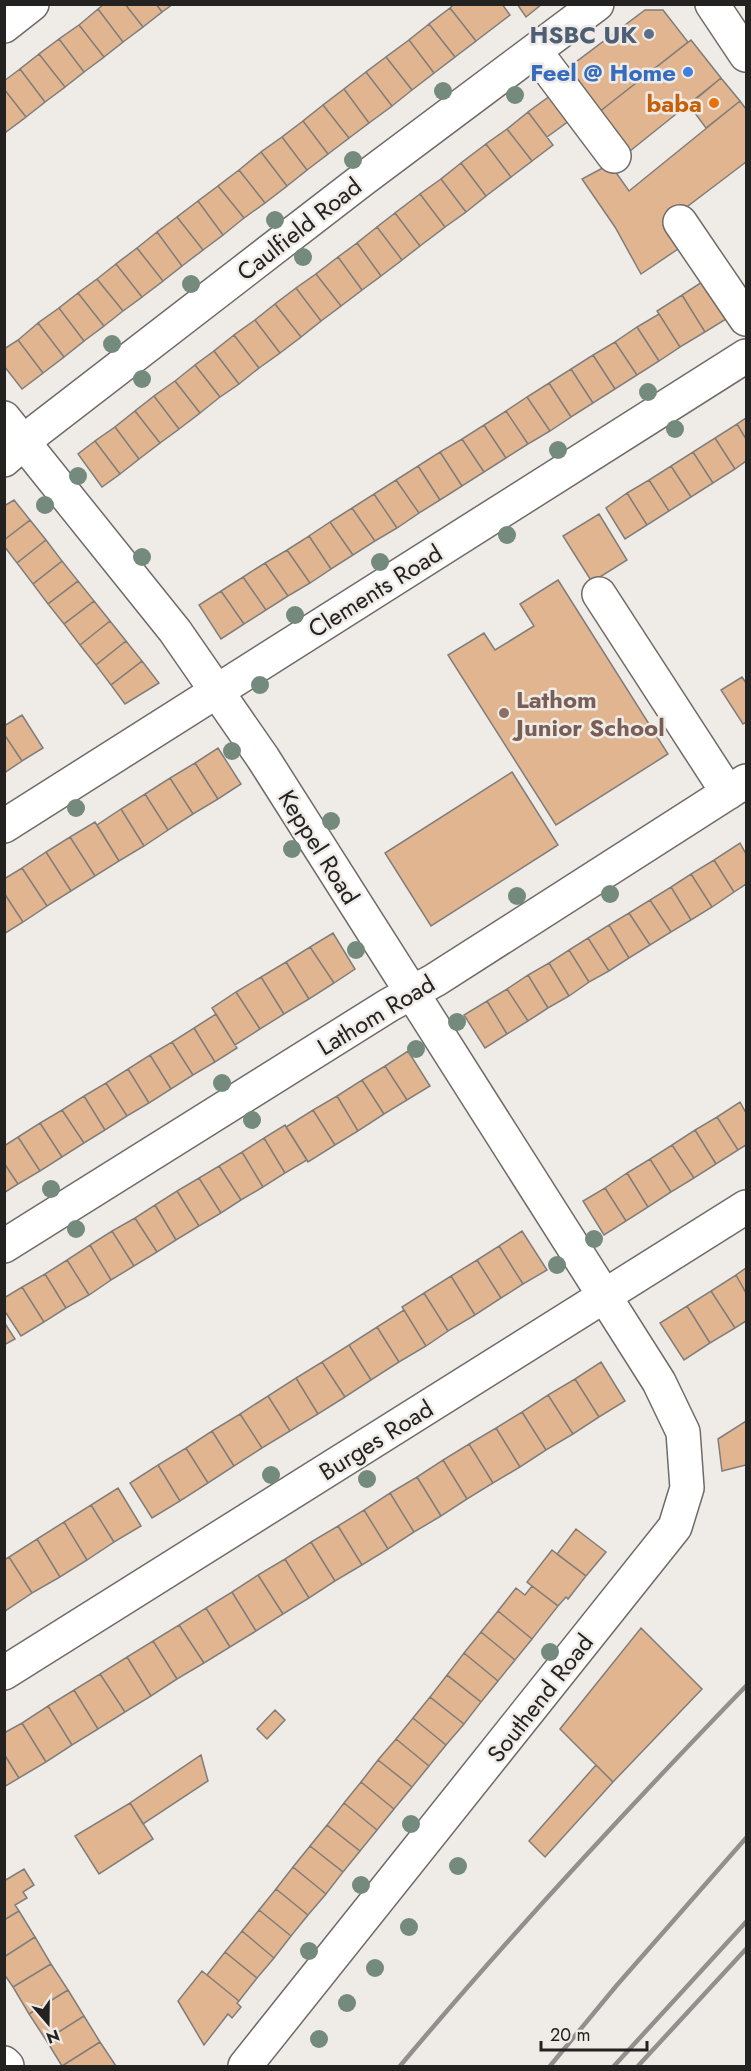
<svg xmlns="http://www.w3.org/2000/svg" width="751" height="2071" font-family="Jost,sans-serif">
  <rect width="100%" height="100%" fill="#efebe7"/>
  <path fill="#e0b58f" stroke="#807d7a" stroke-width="1.5" d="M104,4H125L143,27L123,42L98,9Z
    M125,4H156L162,12L143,27Z
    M156,4H173L162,12Z
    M454,4H502L510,15L476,41L450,8Z
    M517,4H542L526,17Z
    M450,8L476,41L455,57L429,24Z
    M98,9L123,42L104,57L79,25Z
    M645,10H663L688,42L594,116L560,74Z
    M429,24L455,57L434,73L409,40Z
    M79,25L104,57L84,72L59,39Z
    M59,39L84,72L65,87L39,54Z
    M409,40L434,73L412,90L386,57Z
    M691,40L721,78L625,155L594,116Z
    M39,54L65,87L45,102L20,69Z
    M386,57L412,90L392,106L366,72Z
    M20,69L45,102L26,117L4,89V81Z
    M366,72L392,106L369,123L344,89Z
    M721,78L740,101L706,128L689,105Z
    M4,89L26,117L6,132L4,130Z
    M344,89L369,123L349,138L323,105Z
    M554,93L573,118L547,137L528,112Z
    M740,101L746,109V162L667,222L681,247L641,274L615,227L582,179L610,164L629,191Z
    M323,105L349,138L328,154L303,121Z
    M528,112L553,145L532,161L507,129Z
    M303,121L328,154L307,170L282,137Z
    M507,129L532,161L511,177L486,144Z
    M282,137L307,170L287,186L261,152Z
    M486,144L511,177L486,196L461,163Z
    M261,152L287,186L265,203L239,170Z
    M461,163L486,196L466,212L441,179Z
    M239,170L265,203L244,218L218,186Z
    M441,179L466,212L445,227L420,194Z
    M218,186L244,218L223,235L198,201Z
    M420,194L445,227L420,246L395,213Z
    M198,201L223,235L203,250L177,217Z
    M395,213L420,246L402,260L377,227Z
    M177,217L203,250L182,266L157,232Z
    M377,227L402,260L381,276L357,243Z
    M157,232L182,266L163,281L137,248Z
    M357,243L381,276L362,290L338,257Z
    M137,248L163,281L142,297L116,264Z
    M338,257L362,290L341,306L316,274Z
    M116,264L142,297L123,311L97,279Z
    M316,274L341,306L321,321L296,288Z
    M708,278L731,316L705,332L682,295Z
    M97,279L123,311L104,326L78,293Z
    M296,288L321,321L301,337L275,304Z
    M78,293L104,326L84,341L59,308Z
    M682,295L705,332L680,347L657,311Z
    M275,304L301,337L280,353L255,320Z
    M59,308L84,341L64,357L38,323Z
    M659,314L680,347L659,361L637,327Z
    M255,320L280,353L259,368L234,335Z
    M38,323L64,357L43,373L18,340Z
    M637,327L659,361L637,375L615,342Z
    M234,335L259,368L239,384L214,351Z
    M18,340L43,373L22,389L4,366V349Z
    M615,342L637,375L615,389L593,355Z
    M214,351L239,384L220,397L195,365Z
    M593,355L615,389L593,403L571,369Z
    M195,365L220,397L200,413L175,381Z
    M571,369L593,403L571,417L549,383Z
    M175,381L200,413L179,429L154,396Z
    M549,383L571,417L550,431L527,397Z
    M154,396L179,429L160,443L135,411Z
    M527,397L550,431L528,444L506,411Z
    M135,411L160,443L139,459L115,427Z
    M506,411L528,444L506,458L484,425Z
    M746,418V439L737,424Z
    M737,424L746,439V461L735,469L715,438Z
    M484,425L506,458L484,472L462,439Z
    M115,427L139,459L120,474L95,441Z
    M715,438L735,469L713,483L693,452Z
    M462,439L484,472L462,486L440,452Z
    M95,441L120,474L102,487L78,454Z
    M440,452L462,486L440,500L418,466Z
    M693,452L713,483L691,497L671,466Z
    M418,466L440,500L419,513L396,480Z
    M671,466L691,497L669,511L649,480Z
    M396,480L419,513L397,528L374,494Z
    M649,480L669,511L647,525L627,493Z
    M627,493L647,525L625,539L606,508Z
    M374,494L397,528L375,541L352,508Z
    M14,500L30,520L4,540V506Z
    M352,508L375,541L353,555L330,522Z
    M599,514L627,560L592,582L563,536Z
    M30,520L46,540L17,563L4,546V540Z
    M330,522L353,555L331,569L309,536Z
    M309,536L331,569L310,583L287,550Z
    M46,540L62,561L33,584L17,563Z
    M287,550L310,583L288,596L265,563Z
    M62,561L78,581L48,604L33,584Z
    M265,563L288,596L266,610L243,577Z
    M243,577L266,610L244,624L221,591Z
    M558,580L668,754L556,825L448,655L484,633L495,650L534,626L520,604Z
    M78,581L94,601L64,624L48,604Z
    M221,591L244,624L221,639L199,605Z
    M94,601L110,621L80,645L64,624Z
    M110,621L126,641L96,665L80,645Z
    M126,641L142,661L111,685L96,665Z
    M142,661L159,683L125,704L111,685Z
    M742,677L746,683V722L743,724L721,690Z
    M22,715L43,748L22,761L4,734V726Z
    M4,734L22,761L4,773Z
    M218,748L241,784L218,799L195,763Z
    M195,763L218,799L193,814L170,778Z
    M512,772L558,845L431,926L385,853Z
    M170,778L193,814L168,830L145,794Z
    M145,794L168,830L144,846L121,809Z
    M121,809L144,846L119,861L97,825Z
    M95,822L119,861L95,876L70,837Z
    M70,837L95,876L71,891L46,852Z
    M740,843L746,854V884L734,892L714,860Z
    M46,852L71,891L47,906L22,868Z
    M714,860L734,892L712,907L691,874Z
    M22,868L47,906L23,922L4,893V879Z
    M691,874L712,907L691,920L671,887Z
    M671,887L691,920L671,932L650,900Z
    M4,893L23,922L4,934Z
    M650,900L671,932L650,945L629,913Z
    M629,913L650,945L629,958L609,925Z
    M609,925L629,958L609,971L588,938Z
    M333,933L355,969L334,983L310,947Z
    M588,938L609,971L589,982L569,950Z
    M310,947L334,983L309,999L286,962Z
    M569,950L589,982L569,996L549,963Z
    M286,962L309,999L284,1014L261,977Z
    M549,963L569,996L548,1008L528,975Z
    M528,975L548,1008L528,1021L507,989Z
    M261,977L284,1014L260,1029L236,992Z
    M507,989L528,1021L507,1034L487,1001Z
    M236,992L260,1029L235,1045L212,1008Z
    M487,1001L507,1034L485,1048L464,1015Z
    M216,1014L237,1048L215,1062L194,1028Z
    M194,1028L215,1062L193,1075L172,1042Z
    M172,1042L193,1075L171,1089L150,1055Z
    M408,1051L430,1086L407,1100L385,1066Z
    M150,1055L171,1089L149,1103L128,1069Z
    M385,1066L407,1100L384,1114L362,1080Z
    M128,1069L149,1103L127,1116L106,1083Z
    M362,1080L384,1114L358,1131L337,1096Z
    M106,1083L127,1116L105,1130L84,1096Z
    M84,1096L105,1130L84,1143L62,1110Z
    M337,1096L358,1131L335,1145L313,1110Z
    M740,1102L746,1113V1145L738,1150L717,1117Z
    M62,1110L84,1143L62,1157L40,1123Z
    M313,1110L335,1145L308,1162L286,1127Z
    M717,1117L738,1150L716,1164L695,1130Z
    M40,1123L62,1157L40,1171L18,1137Z
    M285,1125L307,1160L285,1173L264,1138Z
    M695,1130L716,1164L694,1178L672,1145Z
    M18,1137L40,1171L18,1184L4,1163V1146Z
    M264,1138L285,1173L263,1187L242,1152Z
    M672,1145L694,1178L671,1192L650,1159Z
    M242,1152L263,1187L241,1200L219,1166Z
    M650,1159L671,1192L648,1207L627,1173Z
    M4,1163L18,1184L4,1193Z
    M219,1166L241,1200L221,1213L199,1178Z
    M627,1173L648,1207L626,1221L605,1188Z
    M199,1178L221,1213L199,1226L177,1191Z
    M605,1188L626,1221L604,1235L583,1201Z
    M177,1191L199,1226L176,1240L155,1205Z
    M155,1205L176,1240L157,1252L135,1218Z
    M135,1218L157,1252L134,1266L112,1231Z
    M112,1231L134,1266L111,1280L90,1245Z
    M522,1231L547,1270L523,1284L499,1246Z
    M90,1245L111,1280L89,1295L67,1260Z
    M499,1246L523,1284L501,1298L477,1260Z
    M67,1260L89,1295L66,1308L45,1274Z
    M477,1260L501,1298L475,1315L451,1276Z
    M746,1268V1293L736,1275Z
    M45,1274L66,1308L44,1322L22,1287Z
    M736,1275L746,1293V1321L735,1328L711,1291Z
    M451,1276L475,1315L448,1331L424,1293Z
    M22,1287L44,1322L21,1336L4,1310V1298Z
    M711,1291L735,1328L710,1343L687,1306Z
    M424,1293L448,1331L426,1346L402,1307Z
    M687,1306L710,1343L684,1360L660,1323Z
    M404,1310L426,1346L399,1362L377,1327Z
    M4,1322L15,1339L4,1345Z
    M377,1327L399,1362L371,1380L349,1345Z
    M349,1345L371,1380L345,1397L322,1362Z
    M322,1362L345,1397L318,1414L296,1378Z
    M601,1362L625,1401L599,1417L575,1379Z
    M296,1378L318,1414L290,1431L268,1396Z
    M575,1379L599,1417L573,1434L548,1395Z
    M548,1395L573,1434L546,1450L522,1412Z
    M268,1396L290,1431L262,1448L240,1414Z
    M522,1412L546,1450L520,1467L496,1428Z
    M240,1414L262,1448L234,1466L212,1431Z
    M746,1421V1465L722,1471L718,1439Z
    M496,1428L520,1467L493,1483L469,1444Z
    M212,1431L234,1466L208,1483L186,1448Z
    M469,1444L493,1483L467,1499L443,1460Z
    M186,1448L208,1483L180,1501L158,1465Z
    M443,1460L467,1499L441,1516L417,1477Z
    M158,1465L180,1501L152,1518L130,1483Z
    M417,1477L441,1516L414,1532L390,1493Z
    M118,1488L141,1526L114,1542L91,1505Z
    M390,1493L414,1532L388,1549L364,1510Z
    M91,1505L114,1542L87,1560L64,1522Z
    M364,1510L388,1549L362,1565L338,1526Z
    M64,1522L87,1560L60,1577L37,1539Z
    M338,1526L362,1565L335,1581L311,1542Z
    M576,1529L606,1552L586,1576L557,1554Z
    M37,1539L60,1577L32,1593L9,1557Z
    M311,1542L335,1581L309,1598L285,1559Z
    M552,1550L586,1576L568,1599L566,1597L558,1606L527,1582Z
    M9,1557L32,1593L5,1611L4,1560Z
    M285,1559L309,1598L283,1614L258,1575Z
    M258,1575L283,1614L256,1631L232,1592Z
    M532,1586L558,1606L532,1639L498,1611L516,1588L525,1595Z
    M232,1592L256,1631L230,1647L206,1608Z
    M206,1608L230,1647L204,1663L179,1625Z
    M498,1611L532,1639L515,1660L481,1632Z
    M179,1625L204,1663L177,1679L153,1641Z
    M641,1628L702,1689L613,1782L560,1729Z
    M481,1632L515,1660L498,1681L464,1653Z
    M153,1641L177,1679L151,1696L127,1657Z
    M464,1653L498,1681L481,1702L447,1675Z
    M127,1657L151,1696L125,1712L100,1674Z
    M100,1674L125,1712L98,1729L74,1690Z
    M447,1675L481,1702L464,1724L430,1697Z
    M74,1690L98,1729L72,1745L48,1706Z
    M430,1697L464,1724L446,1745L413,1718Z
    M48,1706L72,1745L46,1762L22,1723Z
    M275,1710L285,1720L267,1739L257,1729Z
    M413,1718L446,1745L429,1766L396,1739Z
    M22,1723L46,1762L19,1778L4,1754V1733Z
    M396,1739L429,1766L412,1787L378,1760Z
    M4,1754L19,1778L4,1787Z
    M201,1755L208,1781L143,1824L130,1803Z
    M378,1760L412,1787L394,1809L361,1782Z
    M596,1765L613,1782L545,1857L529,1841Z
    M361,1782L394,1809L377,1830L344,1803Z
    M130,1803L153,1839L99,1874L75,1836Z
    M344,1803L377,1830L360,1851L327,1825Z
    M327,1825L360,1851L343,1872L310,1846Z
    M310,1846L343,1872L326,1894L293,1867Z
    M293,1867L326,1894L308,1915L276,1889Z
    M24,1869L34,1885L23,1892L27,1898L15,1905L19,1911L4,1920V1881Z
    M276,1889L308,1915L291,1936L259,1910Z
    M259,1910L291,1936L274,1958L242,1931Z
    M19,1911L35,1937L4,1957V1920Z
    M242,1931L274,1958L257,1978L225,1952Z
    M35,1937L51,1964L13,1987L4,1974V1957Z
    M225,1952L257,1978L239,2001L207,1975Z
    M51,1964L68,1990L29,2014L13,1987Z
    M202,1971L239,2001L237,2003L241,2007L232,2018L228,2014L204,2045L178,2001Z
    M68,1990L84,2016L46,2040L29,2014Z
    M84,2016L100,2042L62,2066L46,2040Z
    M100,2042L116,2066H62Z"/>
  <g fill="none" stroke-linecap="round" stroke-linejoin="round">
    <g stroke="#6f6b68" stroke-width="36">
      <path id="minor" d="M712,4L746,55
        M4,26L32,4
        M535,51L614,156
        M680,222L746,319
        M4,418L175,631L263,758L659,1382L683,1432L687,1488L675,1527L245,2066
        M4,460L38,430L362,180L597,4
        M599,594L728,793
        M4,826L746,356
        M4,1246L389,1005L435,980L746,781
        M4,1673L746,1207
        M4,2063L7,2066"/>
    </g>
    <use href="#minor" stroke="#fff" stroke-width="33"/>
    <path stroke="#928f8d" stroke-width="4.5" d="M400,2066C510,1935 627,1809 746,1686
      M550,2066L617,1985L746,1838
      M614,2066L746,1922
      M638,2066L746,1949"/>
  </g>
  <g fill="#748a7c">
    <circle cx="443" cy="91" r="9"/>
    <circle cx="515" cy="95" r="9"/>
    <circle cx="353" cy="160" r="9"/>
    <circle cx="275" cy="220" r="9"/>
    <circle cx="303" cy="257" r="9"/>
    <circle cx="191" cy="284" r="9"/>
    <circle cx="112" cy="344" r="9"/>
    <circle cx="142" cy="379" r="9"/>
    <circle cx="648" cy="392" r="9"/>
    <circle cx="675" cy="429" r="9"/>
    <circle cx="558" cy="450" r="9"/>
    <circle cx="78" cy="476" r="9"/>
    <circle cx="45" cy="505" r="9"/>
    <circle cx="507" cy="535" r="9"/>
    <circle cx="142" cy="557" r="9"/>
    <circle cx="380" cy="562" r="9"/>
    <circle cx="295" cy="615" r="9"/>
    <circle cx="260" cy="685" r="9"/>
    <circle cx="232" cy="751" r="9"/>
    <circle cx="76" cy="808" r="9"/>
    <circle cx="331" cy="821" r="9"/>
    <circle cx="292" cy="849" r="9"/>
    <circle cx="610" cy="894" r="9"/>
    <circle cx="517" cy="896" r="9"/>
    <circle cx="356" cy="950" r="9"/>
    <circle cx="457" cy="1022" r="9"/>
    <circle cx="416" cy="1049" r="9"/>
    <circle cx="222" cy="1083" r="9"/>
    <circle cx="252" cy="1120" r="9"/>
    <circle cx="51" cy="1189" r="9"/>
    <circle cx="76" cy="1229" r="9"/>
    <circle cx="594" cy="1239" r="9"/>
    <circle cx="557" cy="1265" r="9"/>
    <circle cx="271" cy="1475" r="9"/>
    <circle cx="367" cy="1479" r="9"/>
    <circle cx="550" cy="1652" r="9"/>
    <circle cx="411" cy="1824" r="9"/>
    <circle cx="458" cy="1866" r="9"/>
    <circle cx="361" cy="1885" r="9"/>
    <circle cx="409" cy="1927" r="9"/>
    <circle cx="309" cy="1951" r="9"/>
    <circle cx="375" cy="1968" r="9"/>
    <circle cx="347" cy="2003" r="9"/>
    <circle cx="319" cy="2039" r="9"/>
  </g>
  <circle fill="#5c6f8a" stroke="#efebe7" stroke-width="2" cx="649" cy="34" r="6"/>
  <circle fill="#3f7fe0" stroke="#efebe7" stroke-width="2" cx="688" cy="72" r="6"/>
  <circle fill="#e8710a" stroke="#efebe7" stroke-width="2" cx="714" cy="103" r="6"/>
  <circle fill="#8d6e63" stroke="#efebe7" stroke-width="2" cx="504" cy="713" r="6"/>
  <g text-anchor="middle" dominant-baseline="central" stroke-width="5" stroke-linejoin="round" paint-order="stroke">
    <g font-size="24" font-weight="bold" fill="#4e5e75" stroke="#efebe7" text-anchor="end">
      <text x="637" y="34">HSBC UK</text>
    </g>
    <g font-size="24" font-weight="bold" fill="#366cbe" stroke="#efebe7" text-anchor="end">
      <text x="676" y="72">Feel @ Home</text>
    </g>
    <g font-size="24" font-weight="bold" fill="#c56008" stroke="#efebe7" text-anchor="end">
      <text x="702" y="103">baba</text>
    </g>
    <g font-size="24" fill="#242221" stroke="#efebe7">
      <text transform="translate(299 229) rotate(-38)">Caulfield Road</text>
      <text transform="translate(375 591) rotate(-32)">Clements Road</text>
      <text transform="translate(319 847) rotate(58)">Keppel Road</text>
      <text transform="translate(376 1015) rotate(-31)">Lathom Road</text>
      <text transform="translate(376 1440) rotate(-32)">Burges Road</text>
      <text transform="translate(540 1698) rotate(-52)">Southend Road</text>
    </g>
    <g font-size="24" font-weight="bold" fill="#785e54" stroke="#efebe7" text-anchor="start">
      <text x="516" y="699">Lathom<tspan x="516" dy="28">Junior School</tspan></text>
    </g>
  </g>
  <rect width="751" height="2071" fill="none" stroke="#242221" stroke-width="12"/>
  <g transform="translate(48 2023) rotate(160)" stroke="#efebe7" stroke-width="4.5" paint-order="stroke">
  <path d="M0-4.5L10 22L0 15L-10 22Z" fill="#242221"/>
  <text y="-9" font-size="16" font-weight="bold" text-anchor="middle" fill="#242221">N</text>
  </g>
  <path d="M541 2041v9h106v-9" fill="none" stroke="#242221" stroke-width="3"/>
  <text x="550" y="2041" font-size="18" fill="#242221" stroke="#efebe7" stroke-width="4.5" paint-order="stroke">20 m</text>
</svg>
